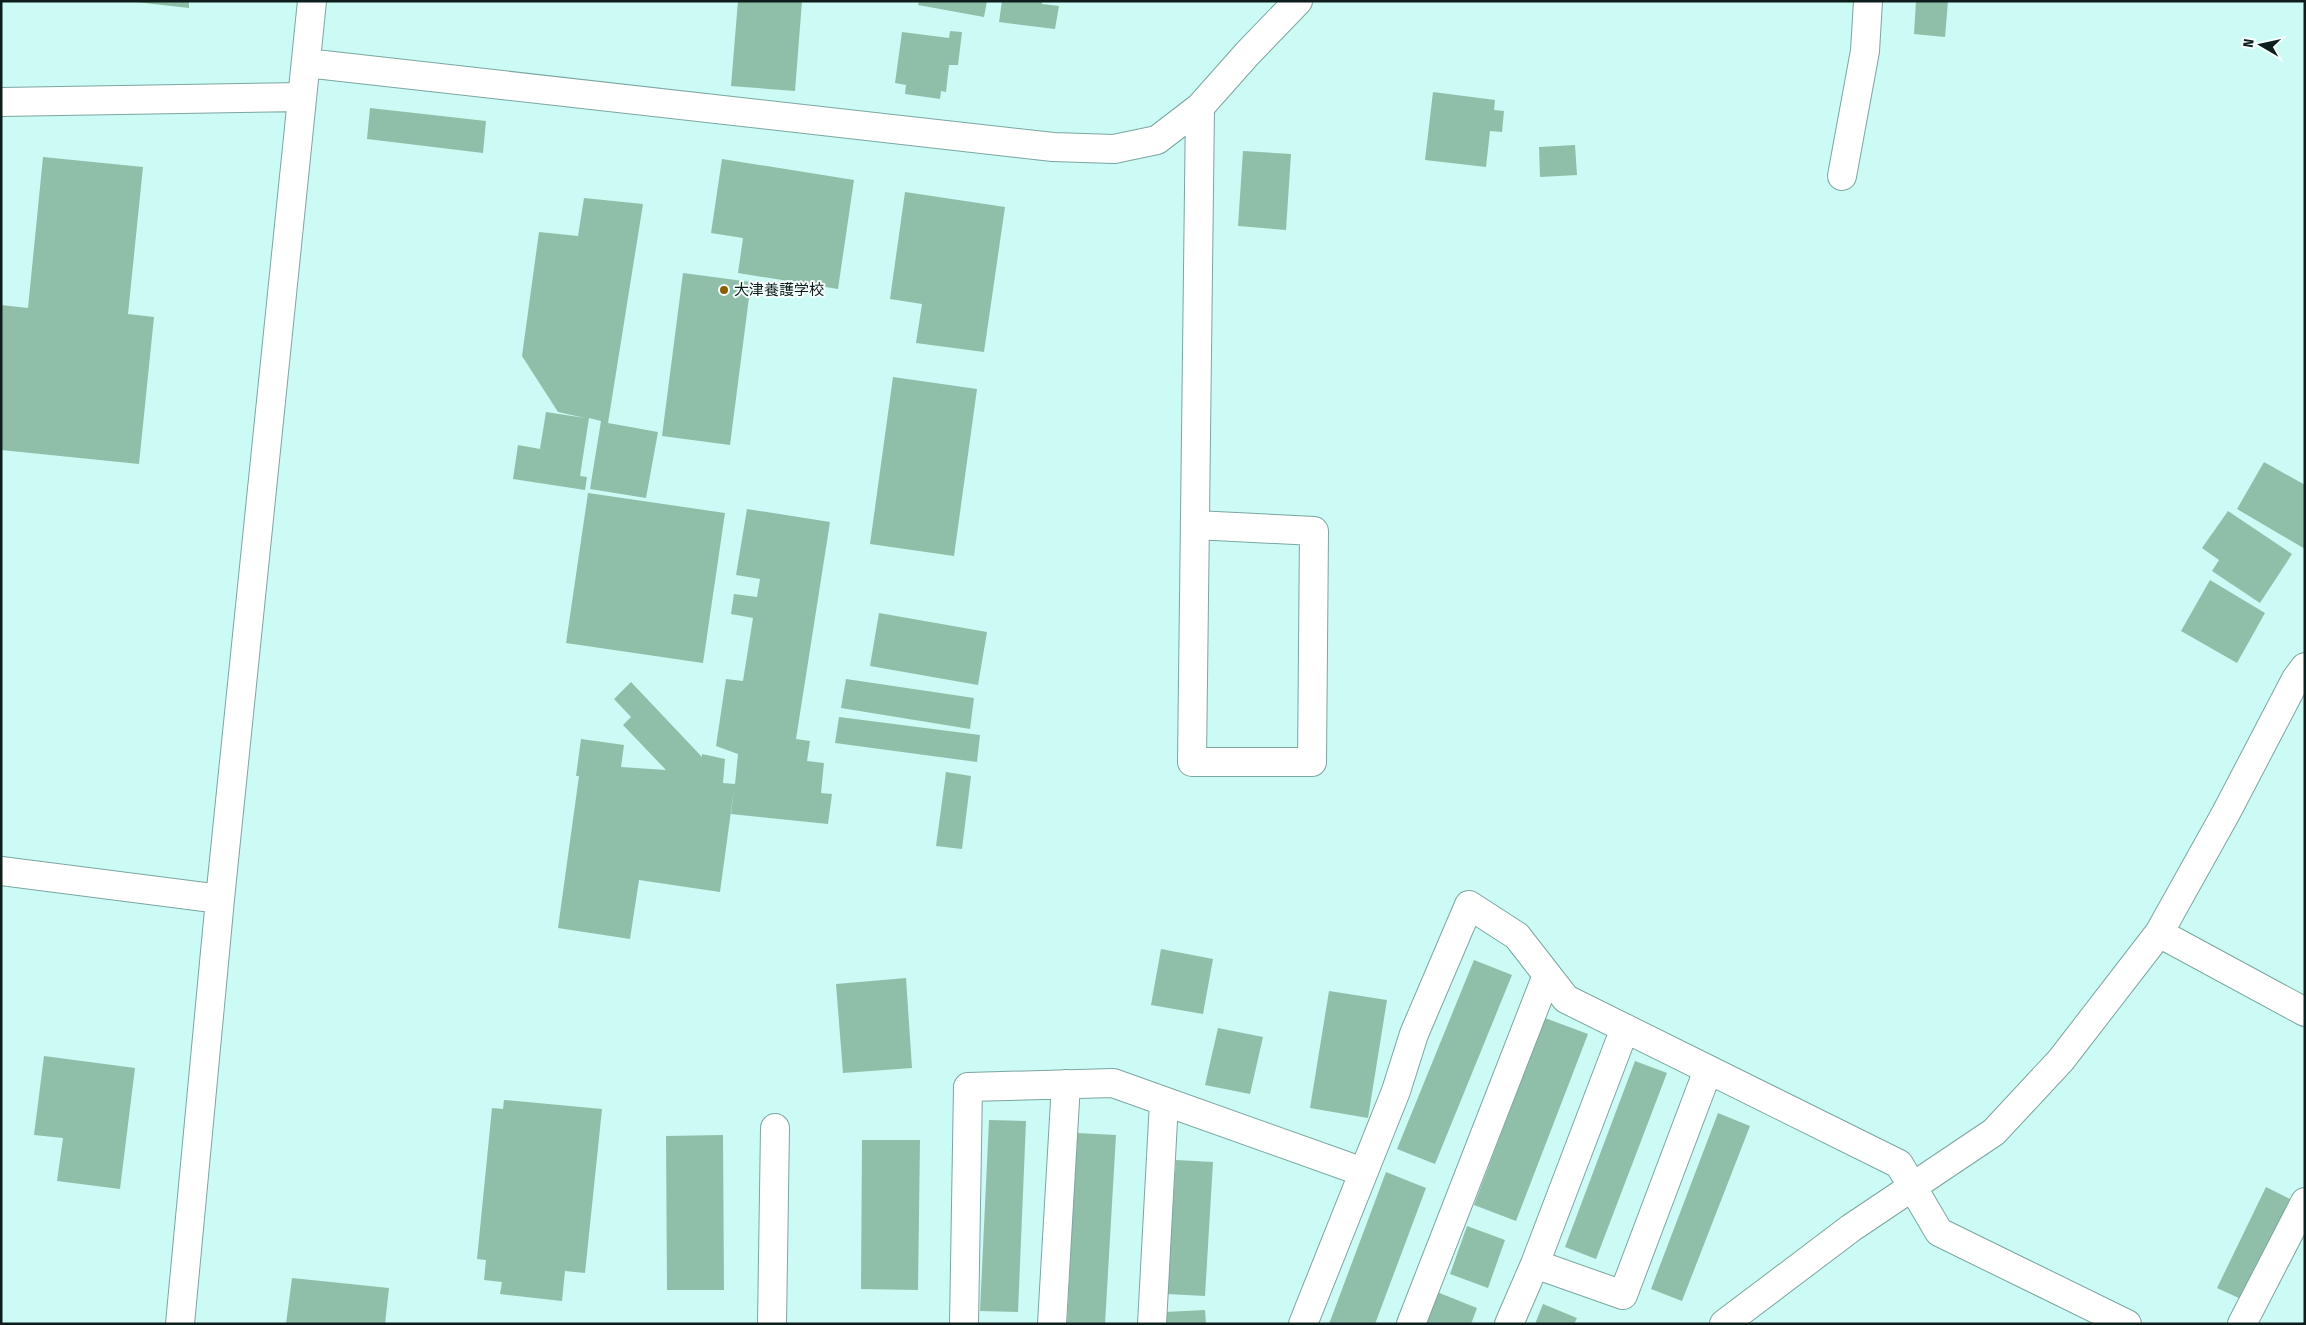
<svg xmlns="http://www.w3.org/2000/svg" width="2306" height="1325" font-family="'Fira Sans Condensed','Noto Sans JP',sans-serif">
  <rect width="100%" height="100%" fill="#ccfaf4"/>
  <path fill="#90bfa9" d="M127,1H189V8Z
    M738,1H802L795,91L731,86Z
    M919,1H987L984,17L918,5Z
    M1002,1H1042V4L1059,6L1055,29L999,22Z
    M1916,1H1948L1945,37L1914,34Z
    M950,31L962,32L958,65H949L946,92L941,91L940,99L905,94L906,85L895,83L902,32L949,38Z
    M1433,92L1495,100L1494,110L1504,111L1502,132L1490,131L1486,167L1425,160Z
    M370,108L486,121L483,153L367,139Z
    M1575,145L1577,175L1540,177L1539,147Z
    M1243,151L1291,154L1286,230L1238,226Z
    M43,157L143,167L128,314L154,317L139,464L1,450V305L28,308Z
    M722,159L854,180L838,289L738,273L743,238L711,233Z
    M905,192L1005,207L984,352L916,343L922,304L890,299Z
    M584,198L643,204L608,423L658,432L646,498L590,489L601,421L589,418L580,476L587,477L585,490L513,479L518,445L540,449L546,412L585,418L558,412L522,356L539,232L578,236Z
    M683,273L751,282L730,445L662,436Z
    M893,377L977,389L954,556L870,544Z
    M2264,462L2305,485V549L2237,509Z
    M588,493L725,513L703,663L566,643Z
    M747,509L830,522L796,739L810,741L807,761L824,763L821,793L832,794L828,824L731,814L734,789L720,892L639,880L630,939L558,928L579,776H576L581,739L624,745L621,767L666,770L623,725L631,717L614,699L631,682L702,757V754L725,759L723,783L735,784L738,754L716,746L726,679L743,681L753,618L731,614L734,594L757,597L760,579L736,575Z
    M2228,511L2292,554L2260,603L2212,571L2219,560L2202,548Z
    M2210,580L2265,613L2237,663L2181,631Z
    M879,613L987,632L978,685L870,666Z
    M846,679L974,698L970,729L841,708Z
    M839,717L980,735L977,762L835,743Z
    M946,772L971,776L962,849L936,846Z
    M1161,949L1213,959L1203,1014L1151,1005Z
    M1474,960L1512,975L1435,1164L1397,1149Z
    M906,978L912,1068L843,1073L836,984Z
    M1329,991L1387,1000L1368,1118L1310,1108Z
    M1545,1018L1588,1034L1516,1221L1474,1205Z
    M1218,1028L1263,1037L1250,1094L1205,1085Z
    M44,1056L135,1068L120,1189L57,1181L63,1138L34,1135Z
    M1635,1061L1667,1073L1596,1259L1565,1247Z
    M504,1100L602,1109L585,1273L565,1271L562,1301L500,1294L502,1282L484,1280L486,1260L477,1259L492,1108L503,1109Z
    M1718,1113L1750,1126L1682,1301L1651,1289Z
    M989,1120L1026,1121L1018,1312L980,1311Z
    M1077,1133L1116,1135L1105,1324H1067Z
    M723,1135L724,1290H667L666,1136Z
    M862,1140H920L918,1290L861,1289Z
    M1176,1160L1213,1162L1205,1296L1167,1294Z
    M1386,1172L1426,1188L1375,1324H1329Z
    M2266,1187L2290,1199L2241,1299L2217,1288Z
    M1467,1226L1505,1240L1488,1288L1450,1274Z
    M292,1278L389,1288L385,1324H286Z
    M1437,1292L1477,1308L1471,1324H1425Z
    M1543,1304L1577,1318L1574,1324H1535Z
    M1205,1310L1206,1324H1165V1312Z"/>
  <g fill="none" stroke-linecap="round" stroke-linejoin="round">
    <g stroke="#7ba6a1" stroke-width="30">
      <path id="minor" d="M306,63L1053,147L1114,149L1157,140L1200,107L1247,54L1298,1
        M1,102L302,97
        M1842,176L1865,51L1868,1
        M1195,525L1314,531L1312,762H1192L1200,107
        M1,871L220,899
        M2159,933L2305,1012
        M1535,1264L1625,1028
        M180,1324L220,899L312,1
        M772,1324L775,1128
        M964,1324L968,1087L1113,1083L1363,1172
        M1052,1324L1066,1084
        M1152,1324L1164,1102
        M1303,1324L1396,1091L1414,1034L1469,905L1517,936L1566,999L1899,1164L1939,1232L2127,1324
        M1411,1324L1547,975
        M1509,1324L1535,1264L1623,1295L1708,1070
        M1724,1324L1851,1228L1994,1132L2061,1060L2159,933L2226,813L2296,679L2305,667
        M2242,1324L2305,1202"/>
    </g>
    <use href="#minor" stroke="#fff" stroke-width="28"/>
  </g>
  <circle fill="#895d00" stroke="#f5fefd" stroke-width="2" cx="724" cy="290" r="5"/>
  <g text-anchor="middle" dominant-baseline="central" stroke-width="4" stroke-linejoin="round" paint-order="stroke">
    <g font-size="15" fill="#0d1e1c" stroke="#f5fefd" text-anchor="start">
      <text x="734" y="290">大津養護学校</text>
    </g>
  </g>
  <rect width="2306" height="1325" fill="none" stroke="#0d1e1c" stroke-width="5"/>
  <g transform="translate(2261 45) rotate(279)" stroke="#f5fefd" stroke-width="4" paint-order="stroke">
  <path d="M0-4L9 19L0 12L-9 19Z" fill="#0d1e1c"/>
  <text y="-8" font-size="14" font-weight="bold" text-anchor="middle" fill="#0d1e1c">N</text>
  </g>
</svg>
